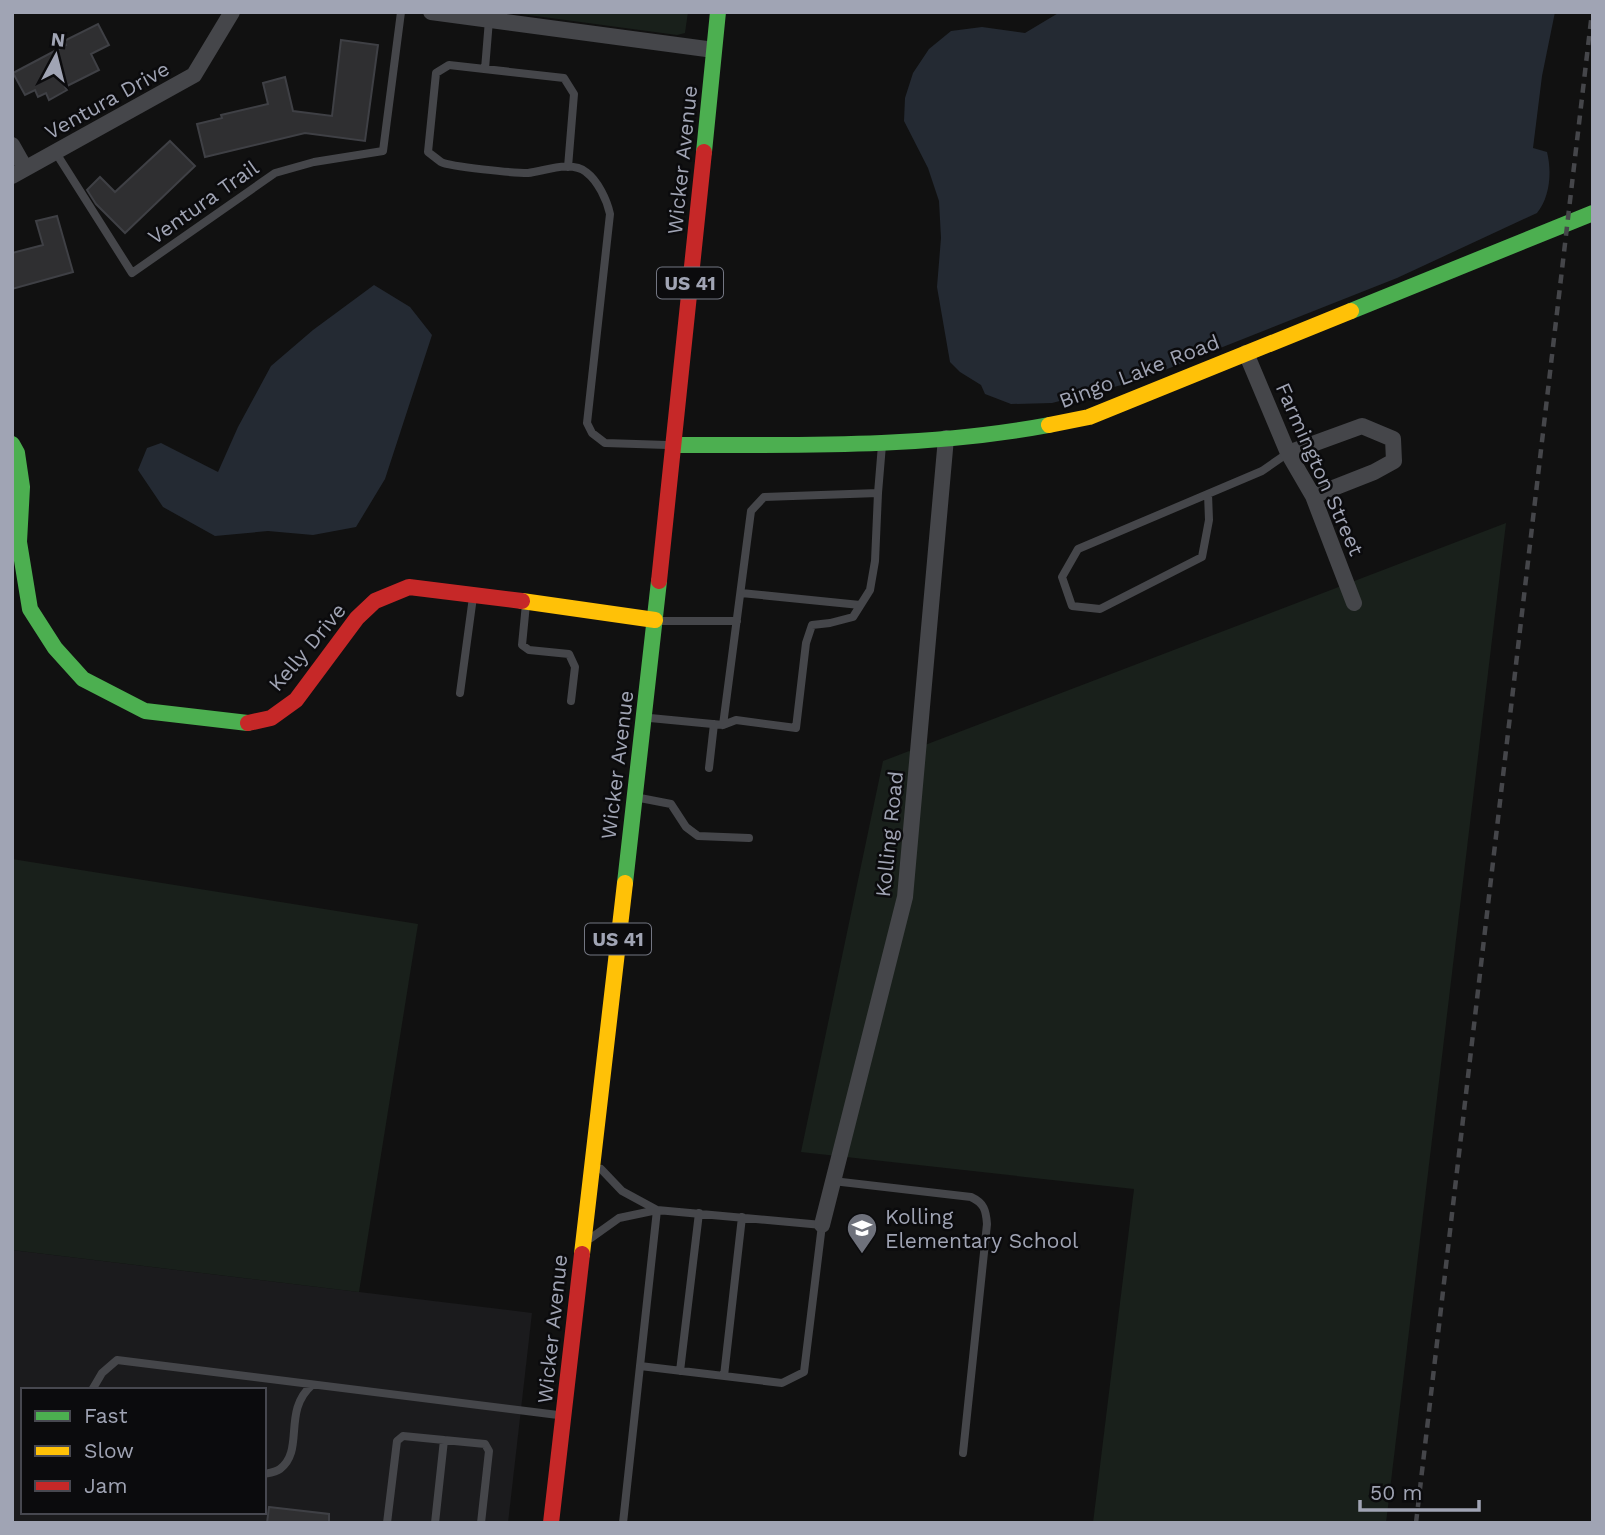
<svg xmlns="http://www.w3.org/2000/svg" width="1605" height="1535" font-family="'Work Sans',sans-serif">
  <rect width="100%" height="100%" fill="#111"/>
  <path fill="#1b1b1d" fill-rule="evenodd" d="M12,1250L532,1313L508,1523H12ZM23,1390H264V1512H23Z"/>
  <path fill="#19201b" d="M506,12H688L685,33L677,35Z
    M1506,523L1386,1523H1093L1134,1189L801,1152L883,761Z
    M12,859L418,924L359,1292L12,1250Z"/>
  <path fill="#242a33" d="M1060,12H1555L1542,76L1533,148L1547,152C1552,172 1550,197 1537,213L1397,278L1137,381L1052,403L1011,404L985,394L981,385L960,372L950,362L937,287L941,238L939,201L928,168L904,121L905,98L913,73L929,49L951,31L982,27L1025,33Z
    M374,285L410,307L432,335L385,479L356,527L313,535L268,531L215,536L163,507L138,470L147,448L161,443L218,472L238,427L271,366L313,330Z"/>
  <path fill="#2f2f31" stroke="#3f4045" stroke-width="2" d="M98,24L109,45L91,54L99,70L65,87L67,90L49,100L46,93L38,97L35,90L25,95L13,73L66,45L64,41Z
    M341,40L378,45L365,141L305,133L205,157L197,124L222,118L221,115L268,104L263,83L285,77L293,111L332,116Z
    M170,141L195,166L125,233L96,204L87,190L100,177L115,192Z
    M57,216L73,272L12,289V253L43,245L36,221Z
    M269,1507L329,1514V1523H267Z"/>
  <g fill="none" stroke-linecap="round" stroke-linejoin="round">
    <path stroke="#45464a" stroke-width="8" d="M485,69L489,20
      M56,153L132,273L275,173L314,162L383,151L401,12
      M568,167L574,94L564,78L449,65L436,73L428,152C432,155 437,159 441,162C450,167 515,173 528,173C545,171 571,160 586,172C598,181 607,200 610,214L587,423L592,433L605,443L667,445
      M1208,494L1209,520L1202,557L1100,609L1072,606L1062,577L1078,549L1262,471L1288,453
      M741,593L860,605
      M526,604L522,645L529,650L569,654L575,667L571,701
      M661,621H737
      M460,693L473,597
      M650,718L723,725L751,511L764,497L878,493L882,445
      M723,725L736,720L796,728L806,643L812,625L830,623L853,617L870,590L875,561L878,493
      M709,768L714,724
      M640,798L671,804L686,827L698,836L749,838
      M601,1169L622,1191L657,1210
      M833,1181L971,1197C984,1203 986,1210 987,1224L963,1453
      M591,1238L619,1218L657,1210L822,1225L804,1372L782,1383L640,1366L657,1210
      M680,1371L699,1213
      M724,1376L742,1217
      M92,1390L102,1373L117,1360L558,1415
      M264,1474C269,1473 276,1472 280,1469C305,1450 282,1411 312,1385
      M387,1523L397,1441L403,1436L485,1444L489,1451L481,1523
      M435,1523L444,1440
      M623,1523L640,1366"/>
    <path stroke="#45464a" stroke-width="16" d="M431,12L714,50
      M12,145L25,168
      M12,176L194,75L232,12
      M1246,353L1288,453L1313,496L1354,603
      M1288,453L1362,426L1393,439L1394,461L1374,472L1313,496
      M822,1225L905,897L946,438"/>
    <path stroke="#4caf50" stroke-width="16" d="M704,152L718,12
      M1351,311L1593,213
      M12,444L17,453L22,487L19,542L30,609L55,648L83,679L145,711L248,723
      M674,445C799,445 926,448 1049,425
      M625,883L659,581"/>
    <path stroke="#ffc107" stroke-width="16" d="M1049,425L1089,417L1351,311
      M522,601L655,620
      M582,1254L625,883"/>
    <path stroke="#c62828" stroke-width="16" d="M659,581L704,152
      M248,723L271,718L296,700L357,618L375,601L409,587L522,601
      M551,1523L582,1254"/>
    <path stroke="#45464a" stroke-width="4.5" stroke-dasharray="9 7" stroke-linecap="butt" d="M1416,1523L1592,12"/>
  </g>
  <defs>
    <g id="school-pin" transform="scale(1.575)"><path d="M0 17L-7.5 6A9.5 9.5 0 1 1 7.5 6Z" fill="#6e717b" stroke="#0b0b0d"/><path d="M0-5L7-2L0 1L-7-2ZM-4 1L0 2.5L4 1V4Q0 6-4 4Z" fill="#fff"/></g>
  </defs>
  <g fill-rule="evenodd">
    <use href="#school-pin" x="862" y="1228"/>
  </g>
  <g text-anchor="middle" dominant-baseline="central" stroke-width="5" stroke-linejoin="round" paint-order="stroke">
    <g fill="#0b0b0d" stroke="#737682" stroke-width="2">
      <rect x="657" y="267.5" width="66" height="31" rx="5"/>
      <rect x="585" y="923.5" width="66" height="31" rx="5"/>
    </g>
    <g font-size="19" font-weight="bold" fill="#a0a4b4">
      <text x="690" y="283">US 41</text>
      <text x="618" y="939">US 41</text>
    </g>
    <g font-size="21" fill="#a0a4b4" stroke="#0b0b0d">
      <text transform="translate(107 100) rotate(-29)">Ventura Drive</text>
      <text transform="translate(682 160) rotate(-84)">Wicker Avenue</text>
      <text transform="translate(203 202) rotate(-35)">Ventura Trail</text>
      <text transform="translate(1139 371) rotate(-21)">Bingo Lake Road</text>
      <text transform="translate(1320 469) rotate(66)">Farmington Street</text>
      <text transform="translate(307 647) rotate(-50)">Kelly Drive</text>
      <text transform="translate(617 765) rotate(-83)">Wicker Avenue</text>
      <text transform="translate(889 834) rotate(-84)">Kolling Road</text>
      <text transform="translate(552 1329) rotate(-84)">Wicker Avenue</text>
    </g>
    <g font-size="21" fill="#a0a4b4" stroke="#0b0b0d" text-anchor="start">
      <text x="885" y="1216">Kolling<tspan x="885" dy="24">Elementary School</tspan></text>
    </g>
  </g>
  <rect width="1605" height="1535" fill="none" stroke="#a0a4b4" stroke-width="28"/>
  <rect x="21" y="1388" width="245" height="126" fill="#0b0b0d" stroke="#474850" stroke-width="2"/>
  <rect x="35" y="1411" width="35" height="10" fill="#4caf50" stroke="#474850" stroke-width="2"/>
  <text x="84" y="1423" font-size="21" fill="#a0a4b4">Fast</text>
  <rect x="35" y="1446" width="35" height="10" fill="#ffc107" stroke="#474850" stroke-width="2"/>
  <text x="84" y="1458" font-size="21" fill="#a0a4b4">Slow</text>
  <rect x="35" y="1481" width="35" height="10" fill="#c62828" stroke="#474850" stroke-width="2"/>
  <text x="84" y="1493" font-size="21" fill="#a0a4b4">Jam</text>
  <g transform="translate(56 56) rotate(7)" stroke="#0b0b0d" stroke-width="5" paint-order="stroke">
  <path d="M0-5L12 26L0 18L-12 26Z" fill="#a0a4b4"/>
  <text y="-10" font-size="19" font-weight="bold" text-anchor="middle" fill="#a0a4b4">N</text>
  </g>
  <path d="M1360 1500v10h119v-10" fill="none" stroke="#a0a4b4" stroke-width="3.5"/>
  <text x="1370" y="1500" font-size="21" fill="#a0a4b4" stroke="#0b0b0d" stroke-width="5" paint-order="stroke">50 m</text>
</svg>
